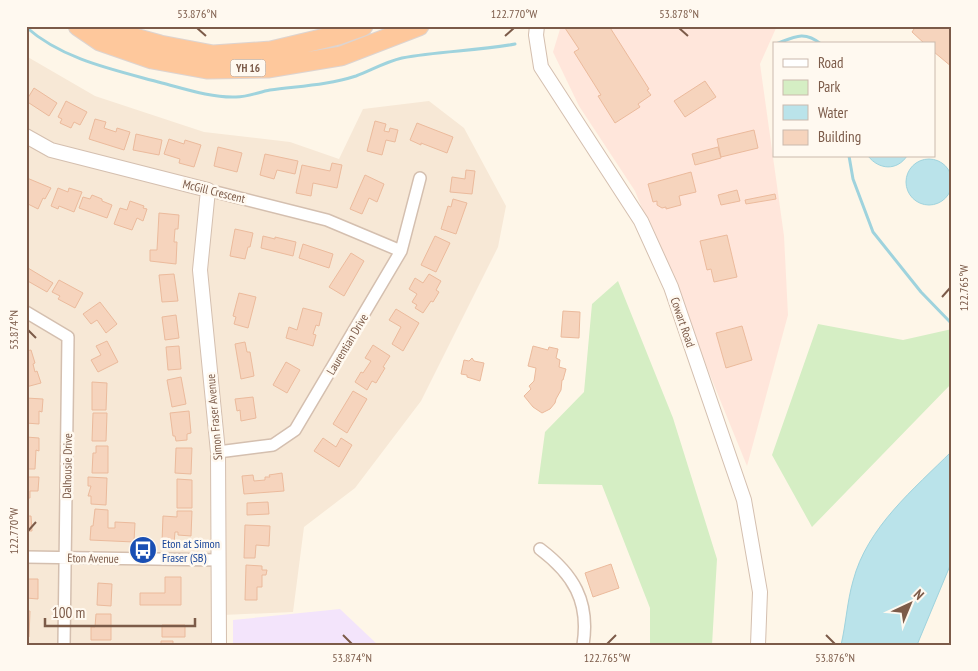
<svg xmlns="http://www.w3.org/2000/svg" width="978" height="671" font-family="'PT Sans Narrow',sans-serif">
  <rect width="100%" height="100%" fill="#fef6e8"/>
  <path fill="#f7e8d6" d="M26,56L95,96L204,132L290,142L339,159L363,109L429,101L464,128L506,206L498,247L421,401L355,488L304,527L293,612L223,615L224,645H26Z"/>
  <path fill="#ffe6db" d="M561,26H777L760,64L784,236L788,315L747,466L635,191L579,106L553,52Z"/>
  <path fill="#f3e4fb" d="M340,609L378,645H233V620Z"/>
  <path fill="#d5eec4" d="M618,281L673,418L717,559L712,645H650V608L602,485L538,484L545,432L584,392L592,304Z
    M818,324L903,340L952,329V383L812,527L772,455Z"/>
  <path fill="#bae3ea" stroke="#9fd3dd" d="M868,156H907C897,171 879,170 868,156Z
    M906 182a23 23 0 1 1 46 0a23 23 0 1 1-46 0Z
    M952,451V561L917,645H841C846,624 847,602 853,581C867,527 914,489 952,451Z"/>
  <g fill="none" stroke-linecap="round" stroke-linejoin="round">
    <path stroke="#9fd3dd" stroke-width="3" d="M26,27C63,60 115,70 162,83C185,89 212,98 236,97C248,97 259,92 270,90C299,86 328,85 356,76C372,70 385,62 402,58C439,51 478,51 515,44
      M776,44C794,37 804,30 821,44
      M849,156L853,179L873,232L921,292L952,324"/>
  </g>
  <path fill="#f6d4bd" stroke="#ebba9c" d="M568,26H609L649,89L647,90L651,95L638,104L640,107L615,123L598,96L601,95L574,52L579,49L565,28Z
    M916,26H952V67L934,52V44H925L912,32Z
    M705,81L716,97L685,117L674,101Z
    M34,88L57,103L49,116L26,101Z
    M66,101L87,112L80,125L74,122L71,128L60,123L62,119L58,117Z
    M95,119L106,122L104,128L116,132L117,128L130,132L124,150L89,139Z
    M375,121L386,124L384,131L389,132L390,128L398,130L395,142L386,140L382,155L367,151Z
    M417,123L453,137L447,153L421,143V145L410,140Z
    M754,130L758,148L721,157L717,139Z
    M136,134L162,140L159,155L133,150Z
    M169,139L184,144L185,140L201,145L194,167L179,163L180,159L164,154Z
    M218,147L242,153L237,172L214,166Z
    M718,147L721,158L695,165L692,154Z
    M265,154L298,161L295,174L277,170L274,179L260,175Z
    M332,163L342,165L337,188L313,183L311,196L296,193L302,165L330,171Z
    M466,170L475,171L472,194L450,192L452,177L465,179Z
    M691,172L696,192L679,196L681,205L666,209V207L662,208L657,205V201L653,202L648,184Z
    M365,175L384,184L377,202L369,198L362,214L350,209Z
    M27,178L51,188L45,199L43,198L38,209L26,203V195L28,191L26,190Z
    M58,188L68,192L69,188L82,192L74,212L59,206L58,209L51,206Z
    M737,190L740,201L721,205L718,195Z
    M775,194L776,199L746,204L745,200Z
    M92,195L102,199V201L112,205L107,218L79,208L83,197L90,199Z
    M453,199L467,203L456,234L441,229L448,206L451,207Z
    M130,201L144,206L143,208L147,209L143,221L137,218L132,230L114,224L120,208L127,210Z
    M159,213L179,215L178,229H175L174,242H177L176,264L150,261V250H157Z
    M235,229L253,233L250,247H248L245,259L230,256Z
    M727,235L737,277L714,282L711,269L707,270L700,241Z
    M263,236L275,239V237L296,242L293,256L261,248Z
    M435,236L450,243L436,272L421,265Z
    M303,244L333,254L329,268L299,258Z
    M351,253L364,261L344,296L329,287Z
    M28,268L53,283L47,292L26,280Z
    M174,274L178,301L162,302L159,275Z
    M429,274L441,281L436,290L439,292L433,302L431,301L423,313L415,308L417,305L412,302L417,294L409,289L415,278L423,283Z
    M59,280L83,293L75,308L58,299L60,296L52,292Z
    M239,293L256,297L248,328L234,324L236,317L233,316Z
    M100,302L117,324L106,333L97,320L91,324L83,314Z
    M303,308L322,313L319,326L316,325L313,334L316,335L313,346L286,338L289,327L297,330Z
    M396,309L419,323L403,351L392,344L401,327L389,320Z
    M563,311L580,312L579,338L561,337Z
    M176,315L179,338L165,340L162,317Z
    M742,326L752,360L726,368L716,333Z
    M107,341L118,362L98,372L91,360L101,355L96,346Z
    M245,342L247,352H250L254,376L241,379L235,344Z
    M373,345L390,356L383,367L385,368L376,383L372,381L367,390L355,382L361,372L363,373L371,361L365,358Z
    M179,346L181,369L168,370L166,347Z
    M533,346L548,350L549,347L558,349L556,358L560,360L559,367L566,369L563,380H562L561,390L556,399L555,403L550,409L542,413L533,407L524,396L531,389L529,386L534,381L536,368L528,366Z
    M31,350L35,363L33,364L35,372L37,371L41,383L26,387V351Z
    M472,358L474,361L484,363L480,381L467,377V375L461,374L464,360L469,361Z
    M286,362L300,370L287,393L273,385Z
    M181,377L186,404L172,407L167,380Z
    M92,382L107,383L106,410H92Z
    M353,391L367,399L347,433L333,424Z
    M253,397L256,418L241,421L240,410L237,411L235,399Z
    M26,398L43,399L42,412L39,411V424L26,423Z
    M189,411L191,433L187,434V440L176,441L175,436H173L170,413Z
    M93,413H107L106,441H92Z
    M26,437L39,438V451L36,450L35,469H26Z
    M323,438L336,447L341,438L352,445L339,467L314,451Z
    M96,446H108V473H92L93,453H96Z
    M176,448H192L191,474L175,473Z
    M282,473L284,491L244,494L242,476L253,475L254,481L265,480V477H270L269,475Z
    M26,477H39L38,491H30V498H26Z
    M88,477L107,478L106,505L91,504V496H88L91,486H88Z
    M177,479L192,480V508H177Z
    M268,502L269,514L247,515V503Z
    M95,509L108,510V528H115V522L135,523L134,542L90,540L91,526H93Z
    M177,511H192L191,536L178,535V532H175L174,543L162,542L163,516L177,517Z
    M26,516H31L32,531H26Z
    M245,525L270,526L269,546L256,545L255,558H244Z
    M611,564L619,588L593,597L585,573Z
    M246,565L262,566V570H267L266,575H262V587H257V600H245Z
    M165,577H181V605H140V593H165Z
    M26,579H38V599L26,598Z
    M98,583L112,584L111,606L97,605Z
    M26,611H30L29,637H26Z
    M96,614H111V640H91V627H95Z
    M162,625H185V637H162Z
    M161,641H173V645H161Z"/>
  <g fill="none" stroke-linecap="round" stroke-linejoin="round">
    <g stroke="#d4bfaf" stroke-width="14">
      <path id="minor" d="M208,190L327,220L401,251
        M26,312L68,337L64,645
        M218,452L273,445L295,430L401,251L420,178
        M540,549C573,574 590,601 583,645
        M26,557L219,560"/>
    </g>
    <g stroke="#d4bfaf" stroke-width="16">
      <path id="tertiary" d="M537,26L536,35L541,67L641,221L671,287L744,500L760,592L758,645
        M26,136L51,150L208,190L200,270L218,452L219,645"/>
    </g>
    <g stroke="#ddd4d0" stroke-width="21">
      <path id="trunk" d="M78,26L100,41L152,59L207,69L269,68L341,56L419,26
        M104,28L109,31L160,45L213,55L271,51L338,35L363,26"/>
    </g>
    <use href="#minor" stroke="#fff" stroke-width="11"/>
    <use href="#tertiary" stroke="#fff" stroke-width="14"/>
    <use href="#trunk" stroke="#fec89c" stroke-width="19"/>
  </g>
  <path fill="none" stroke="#7c5b49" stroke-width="2" d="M197,28L206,36M679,28L688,36M505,36L514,28M942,297L950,288M28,330L36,338M28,531L36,522M343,635L352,644M826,635L835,644M607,644L616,635"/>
  <defs>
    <g id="bus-disc" transform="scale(1.4375)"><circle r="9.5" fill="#1a4fb4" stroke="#fff9f0"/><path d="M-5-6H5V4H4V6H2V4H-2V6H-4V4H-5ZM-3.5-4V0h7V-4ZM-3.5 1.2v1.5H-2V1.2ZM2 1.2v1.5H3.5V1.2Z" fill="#fff"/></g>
  </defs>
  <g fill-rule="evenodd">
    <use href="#bus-disc" x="143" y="550"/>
  </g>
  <g text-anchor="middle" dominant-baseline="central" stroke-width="5" stroke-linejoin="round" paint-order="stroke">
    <rect fill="#fff9f0" stroke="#a38a7b" stroke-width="1" x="230.5" y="59.5" width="35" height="17" rx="4"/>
    <g font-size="11" font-weight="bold" fill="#7c5b49">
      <text x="248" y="68">YH 16</text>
    </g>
    <g font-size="12" fill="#7c5b49" stroke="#fff9f0">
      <text transform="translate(214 191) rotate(14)">McGill Crescent</text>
      <text transform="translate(683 322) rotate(71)">Cowart Road</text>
      <text transform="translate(347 344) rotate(-59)">Laurentian Drive</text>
      <text transform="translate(214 417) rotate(-95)">Simon Fraser Avenue</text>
      <text transform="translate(67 466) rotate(-89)">Dalhousie Drive</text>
      <text transform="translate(93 558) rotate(1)">Eton Avenue</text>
    </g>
    <g font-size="12" fill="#164399" stroke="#fff9f0" text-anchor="start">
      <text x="162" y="543">Eton at Simon<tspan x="162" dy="14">Fraser (SB)</tspan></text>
    </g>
  </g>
  <rect width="978" height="671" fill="none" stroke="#fff9f0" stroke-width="55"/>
  <rect x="773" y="42" width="162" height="115" fill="#fff9f0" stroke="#cbbaad"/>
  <rect x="783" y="59" width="25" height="8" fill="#ffffff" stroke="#cbbaad"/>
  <text x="818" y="68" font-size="15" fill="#7c5b49">Road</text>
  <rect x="783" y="80" width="25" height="15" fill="#d5eec4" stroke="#cbbaad"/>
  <text x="818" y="92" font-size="15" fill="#7c5b49">Park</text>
  <rect x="783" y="105" width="25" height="15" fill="#bae3ea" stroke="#cbbaad"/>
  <text x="818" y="118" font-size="15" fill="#7c5b49">Water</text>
  <rect x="783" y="130" width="25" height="15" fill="#f6d4bd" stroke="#cbbaad"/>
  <text x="818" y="142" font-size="15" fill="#7c5b49">Building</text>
  <g transform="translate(910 604) rotate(44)" stroke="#fff9f0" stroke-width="4" paint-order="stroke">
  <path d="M0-4L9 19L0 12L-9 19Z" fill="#7c5b49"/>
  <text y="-8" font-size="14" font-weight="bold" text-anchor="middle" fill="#7c5b49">N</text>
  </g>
  <path d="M45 618v8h150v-8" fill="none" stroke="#7c5b49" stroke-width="2.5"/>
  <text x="52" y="618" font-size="15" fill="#7c5b49" stroke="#fff9f0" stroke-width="4" paint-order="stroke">100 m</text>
  <rect x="28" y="28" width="922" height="616" fill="none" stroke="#7c5b49" stroke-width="2"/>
  <g font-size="12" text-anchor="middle" fill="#7c5b49">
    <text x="197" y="18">53.876°N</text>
    <text x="514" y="18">122.770°W</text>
    <text x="679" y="18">53.878°N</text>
    <text transform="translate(964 288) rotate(-90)" y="4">122.765°W</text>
    <text transform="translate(14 330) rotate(-90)" y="4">53.874°N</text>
    <text transform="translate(14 531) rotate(-90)" y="4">122.770°W</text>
    <text x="352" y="662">53.874°N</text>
    <text x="607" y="662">122.765°W</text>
    <text x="835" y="662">53.876°N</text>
  </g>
</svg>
